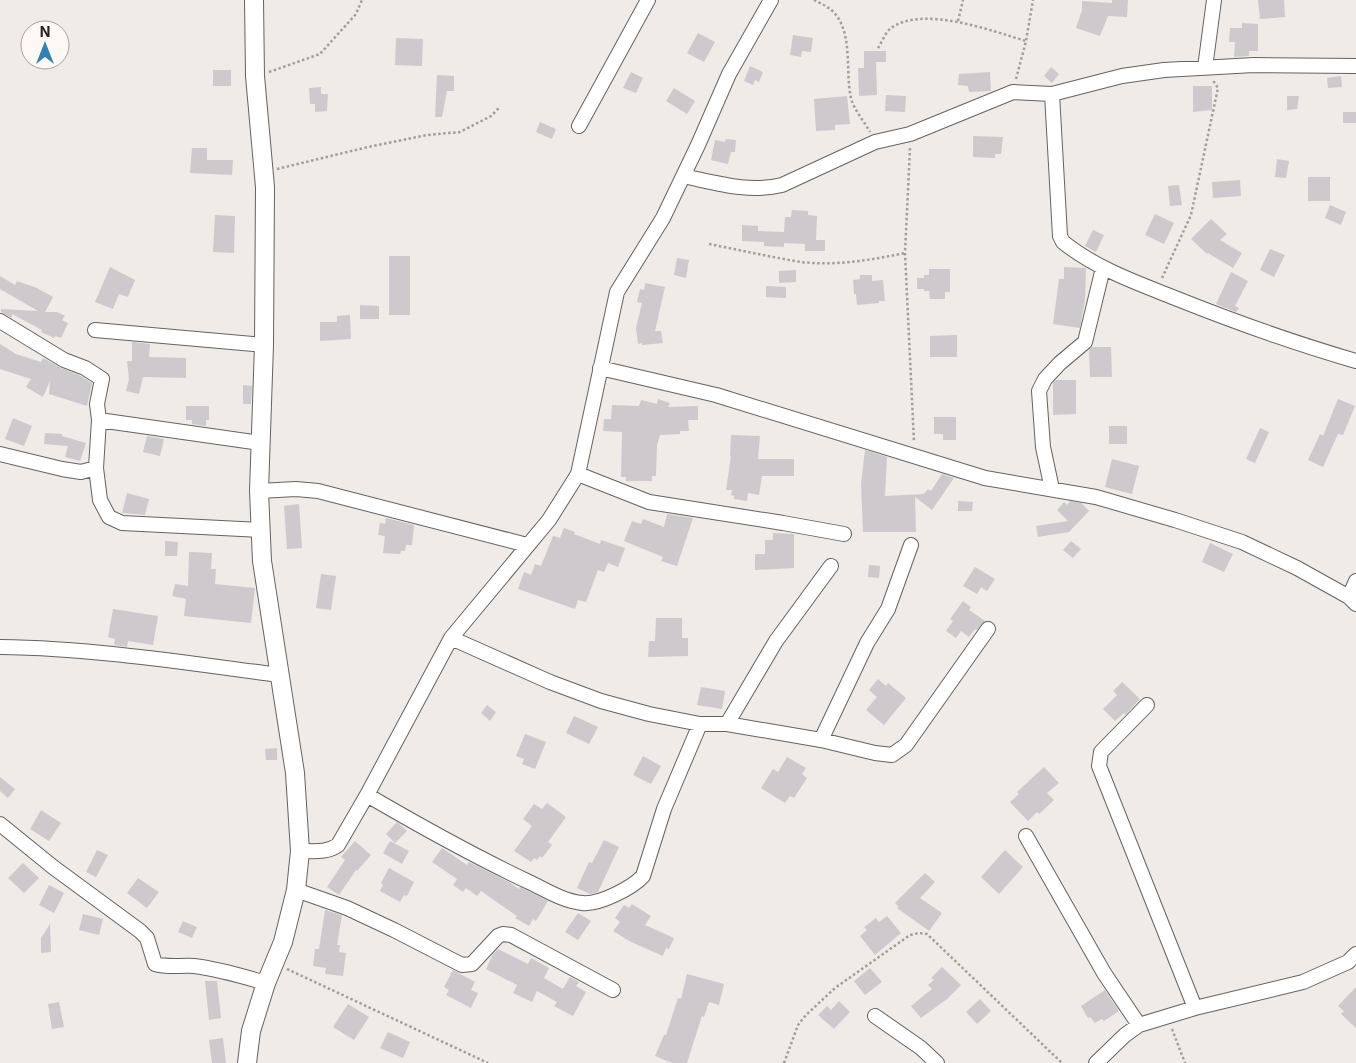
<svg xmlns="http://www.w3.org/2000/svg" width="1356" height="1063" font-family="Inter,sans-serif">
  <rect width="100%" height="100%" fill="#f0ebe6"/>
  <path fill="#cec9cd" d="M1112,0H1128L1127,17L1108,16L1100,36L1076,28L1082,10V1L1112,3Z
    M1258,0H1284L1285,17L1260,19Z
    M1242,23L1258,24V51H1249V56L1234,57L1235,42H1229L1230,28H1242Z
    M698,33L715,42L704,62L687,53Z
    M793,35L813,38L811,52L802,51L801,57L790,55Z
    M396,38L423,39L422,66L395,65Z
    M864,51H886V62H876L877,95L859,96L858,68H864Z
    M750,66L763,72L759,82L755,80L753,85L744,81Z
    M1051,67L1059,74L1052,83L1044,76Z
    M213,70H231V86H213Z
    M631,72L643,78L636,93L623,88Z
    M990,72L991,91L969,92L968,86L958,85L959,74Z
    M437,75L454,76V91H447L442,117H435Z
    M1341,76L1342,87L1328,88L1327,78Z
    M1193,86H1212V110L1193,112Z
    M321,87V94H328L327,111L315,112V104H310L309,88Z
    M674,88L695,101L687,114L666,101Z
    M886,95L906,96L905,112L885,111Z
    M847,96L850,124L835,125V130L816,131L814,99Z
    M1287,96H1299L1297,109L1287,110Z
    M1343,112H1356V123H1343Z
    M540,122L556,129L552,139L536,132Z
    M973,136L1003,137L1001,154H995V158L973,157Z
    M726,139L736,140L735,152H731L728,164L711,160L715,140L725,142Z
    M192,148H207V160H233L232,175L190,173Z
    M1277,159L1289,161L1286,178L1275,177Z
    M1308,177H1330V201H1308Z
    M1240,180L1241,196L1213,198L1212,182Z
    M1179,185L1182,205L1170,206L1168,186Z
    M1330,205L1346,212L1341,225L1325,218Z
    M792,210L808,211V215L817,216L816,240H825V251H805V244L784,243V247L764,246V242L742,241V225L758,226V231L784,232L785,217H791Z
    M1155,214L1174,223L1164,244L1145,235Z
    M215,215L235,216L234,253L213,252Z
    M1211,219L1227,234L1220,240L1242,253L1233,268L1208,253L1207,254L1191,239Z
    M1093,230L1104,235L1096,252L1085,246Z
    M1270,249L1285,255L1274,277L1260,270Z
    M389,256H410V315H389Z
    M677,258L689,260L686,278L674,275Z
    M110,267L135,280L128,297L119,294L113,309L95,302Z
    M1064,267L1086,268L1085,300L1080,328L1053,324L1059,279H1064Z
    M929,269H950V292H945V299H930L929,291H924V289H917V278H924V275H929Z
    M796,270V282L779,283V271Z
    M1231,272L1248,281L1235,306L1239,308L1236,312L1216,304Z
    M860,275H872V281L883,280L885,301H879V303L857,305L856,294H854L853,280L860,279Z
    M0,276L15,285L17,281L37,288L53,297L45,312H57L65,316L62,320L68,323L61,338L55,336L54,338L41,332L42,330L12,314V318L1,312V309L38,311L0,289Z
    M645,283L665,287L655,331H661L663,343L642,345V343L638,344L636,328L642,303L637,302L640,289L644,290Z
    M766,286L786,287V298L766,297Z
    M360,305L379,306V319H360Z
    M350,315L351,339L320,341V322H337V316Z
    M957,335V357H930V336Z
    M132,342L150,344L149,357L186,358V378L143,377L139,394L126,391L129,379L127,361H132Z
    M0,344L16,354L41,362L43,358L61,368L81,376L92,383L87,406L49,394L50,381L43,397L26,387L31,379L0,369Z
    M1092,347H1111L1112,377H1090L1089,350Z
    M1056,380H1076V414L1053,415V383Z
    M243,385L252,386L251,404H243Z
    M658,399L670,403L668,407L698,406V420H688L689,431H680V434L660,435L657,445L656,476H652V481H626V477H621L622,432L603,431L604,419H611L612,405L639,406L641,400L657,404Z
    M1338,399L1355,406L1343,435L1338,434L1323,467L1308,460L1320,434L1323,436Z
    M186,406H209V420H206V426L192,424V420H186Z
    M934,417H956V440H943V434H934Z
    M13,418L32,426L24,446L5,439Z
    M1109,426H1127V444H1109Z
    M1260,428L1269,432L1255,463L1246,459Z
    M45,433L62,434V436L86,443L80,461L65,457L68,446L44,444Z
    M731,435L760,436L758,459H794V476H762L759,495L748,493L747,501L734,499V496L731,495L732,490H726L731,456H730Z
    M147,436L164,439L160,456L143,452Z
    M865,450L887,457L885,496L924,494L928,489L931,491L942,474L954,478L932,510L915,497L916,532H863L861,484Z
    M1112,459L1139,466L1132,494L1105,487Z
    M127,493L149,499L145,515L122,513Z
    M958,501L973,502L972,511H958Z
    M1070,501L1081,503L1089,511L1069,532L1038,537L1036,526L1068,521L1057,510L1064,502L1067,505Z
    M299,504L302,548L287,549L284,506Z
    M667,514L693,518L677,566L661,561L663,557L624,541L632,521L641,524L643,519L664,527Z
    M386,518L414,525L412,545H406L405,551H401L400,554L383,553L385,536L378,535L380,523L385,524Z
    M564,528L575,532L574,534L600,544L601,540L625,548L618,567L608,563L604,572L598,570L586,602L578,600L575,609L518,589L524,572L531,575L535,564L541,566L553,536L560,538Z
    M773,533L794,534V568L755,570V554H765V540H773Z
    M165,541L178,542L177,556H165Z
    M1071,541L1081,549L1073,558L1063,550Z
    M1210,543L1233,554L1224,572L1202,562Z
    M189,552L212,553L211,569H216L215,584L255,588L251,623L184,616L186,599L172,596L175,584L188,586Z
    M869,565L880,566L879,578L868,577Z
    M975,567L995,579L987,591L981,587L977,594L963,586Z
    M321,574L336,576L331,610L316,608Z
    M963,601L971,607L969,610L985,621L977,630L975,629L969,637L961,631L956,638L946,631L953,621L950,619Z
    M113,609L158,616L153,645L128,641L127,647L114,645L115,639L108,637Z
    M656,618H682V638H688V656L648,657L649,641H655Z
    M878,679L886,686L888,683L906,698L884,725L866,710L877,697L869,690Z
    M1122,682L1140,699L1125,715L1124,713L1115,721L1103,709L1117,695L1113,691Z
    M701,687L725,691L722,709L697,705Z
    M487,705L496,712L490,721L481,713Z
    M574,716L598,727L589,744L566,733Z
    M525,734L546,742L535,769L522,764L524,759L516,756Z
    M277,748V760H266L265,749Z
    M643,756L661,766L651,784L633,775Z
    M787,757L806,768L802,774L807,778L794,798L790,796L785,803L761,788L773,769L778,772Z
    M1044,767L1059,783L1047,793L1054,800L1039,814L1037,812L1028,821L1010,802L1019,794L1017,792Z
    M0,777L15,789L8,798L0,791Z
    M547,803L566,817L548,842L552,845L542,858L540,856L537,860L534,858L531,862L514,851L532,826L523,819L534,804L542,809Z
    M41,810L61,823L49,841L30,829Z
    M397,822L407,831L395,843L386,834Z
    M604,840L619,847L598,892L590,894L577,888L589,862L592,863Z
    M355,841L371,855L357,871L356,870L339,895L327,887L345,860L341,857Z
    M390,841L409,851L402,864L383,853Z
    M442,848L467,865L469,862L509,882L519,889L520,887L548,901L536,921L533,919L529,926L515,918L517,916L481,891L477,896L466,888L463,892L453,885L457,879L432,862Z
    M97,850L108,855L96,877L86,872Z
    M1005,850L1023,867L999,894L981,877Z
    M23,863L39,878L24,893L8,878Z
    M389,868L414,882L407,896L404,895L400,902L380,891L383,885L381,883Z
    M925,873L935,882L920,898L942,913L929,931L897,908L899,907L895,903Z
    M138,878L159,892L147,908L127,893Z
    M49,885L64,893L54,913L39,905Z
    M632,904L651,916L645,925L674,938L669,949L666,948L663,956L631,942L613,931L620,922L615,918L624,905L629,908Z
    M325,910L342,915L337,945H340L339,952L346,953L343,976L325,974L326,968L313,966L315,949H319Z
    M578,913L591,921L578,940L565,932Z
    M83,914L103,919L99,935L79,930Z
    M887,916L901,933L875,955L860,936L867,930L864,927L876,918L879,922Z
    M183,921L197,927L192,938L178,932Z
    M50,924L51,952L41,953V938Z
    M498,949L528,964L531,958L549,968L544,978L563,989L570,977L579,982L576,986L586,992L573,1016L554,1006L557,1002L537,991L532,1002L513,993L517,985L486,969L493,954Z
    M942,967L961,985L947,999L921,1018L911,1006L932,989L928,985L934,980L931,978Z
    M870,968L882,982L865,995L854,981Z
    M453,970L475,982L471,990L478,993L471,1008L446,995L449,990L444,987Z
    M687,974L724,984L719,1005L709,1002L704,1017L702,1016L687,1063H672L655,1056L664,1035H666L678,998L681,999Z
    M205,981H217L221,1018L209,1020Z
    M1356,987V1028L1341,1014L1344,1011L1338,1006Z
    M1105,990L1119,1011L1104,1021L1102,1019L1095,1023L1090,1017L1088,1018L1081,1006Z
    M980,999L991,1011L977,1024L966,1012Z
    M839,1001L850,1012L834,1029L818,1015L827,1006L831,1010Z
    M59,1002L64,1027L52,1029L48,1004Z
    M348,1004L369,1017L354,1040L333,1027Z
    M388,1032L410,1042L403,1058L380,1048Z
    M223,1038L226,1063H212L209,1040Z"/>
  <g fill="none" stroke-linecap="round" stroke-linejoin="round">
    <g stroke="#66625e" stroke-width="16">
      <path id="minor" d="M1205,68L1214,0
        M1052,94L1060,236L1063,242C1095,268 1137,283 1175,298C1235,322 1294,343 1356,361
        M579,126L648,0
        M683,176C717,183 748,193 782,185L875,142L910,134L1013,92L1052,94L1122,76L1164,70L1254,65L1356,66
        M0,321L64,360L85,368L102,379L97,404L99,420L96,468L100,500L109,517L122,523L260,530
        M95,330L264,345
        M600,368L716,395L985,478L1096,497L1175,520L1242,542L1297,568L1349,597L1356,604
        M99,420L260,443
        M0,454L62,469L81,472L96,468
        M578,474L649,502L783,523L844,534
        M1052,489L1043,447L1039,391L1045,379L1060,363L1085,342L1103,268
        M259,491L296,489L318,491L527,545
        M1349,597L1356,581
        M451,638L550,682L601,701L649,714L700,724H727L821,740L875,753L892,755L906,745L988,629
        M0,647C92,648 188,663 279,675
        M1147,705L1101,752L1099,766L1195,1008
        M727,724L776,641L831,566
        M821,740L867,643L888,609L911,545
        M367,795C420,826 474,856 529,882C546,890 563,901 582,903C599,905 632,888 643,876L664,809L700,724
        M0,824L53,867L140,931L147,938L155,964C168,968 181,965 194,966C219,969 242,976 266,983
        M1026,836L1104,973L1139,1025
        M300,851C314,851 327,853 338,845L367,795L451,638L549,520L578,474L617,292L663,218L698,145L729,74L771,0
        M296,890L347,908L394,930L462,965L472,964L498,936L503,934L511,935L613,990
        M875,1016L921,1048L937,1063
        M1096,1063L1125,1035L1139,1025L1195,1008L1303,982L1348,962L1356,954"/>
    </g>
    <g stroke="#66625e" stroke-width="20">
      <path id="tertiary" d="M247,1063L251,1031L266,983L283,942L296,890L300,851L295,773L262,561L259,491L264,345L265,187L255,76L254,0"/>
    </g>
    <path stroke="#a19e9a" stroke-width="2.5" stroke-dasharray="2.5 2.5" stroke-linecap="butt" d="M814,0C822,4 831,8 836,15C853,37 845,72 851,98C854,110 864,121 870,132
      M958,21L963,0
      M878,48C882,42 885,33 891,28C923,5 992,31 1026,41
      M269,72L320,54L356,14L362,0
      M1016,79L1026,41L1033,0
      M910,148L905,253L914,442
      M277,169L368,147L427,135L460,132L491,116L500,107
      M709,244C740,250 770,257 801,262C836,266 871,260 905,253
      M1162,278L1191,215L1218,88L1212,79
      M287,969L488,1063
      M1172,1029L1185,1063
      M784,1063L798,1025L806,1015L835,988L910,935L919,933L927,934L1062,1063"/>
    <use href="#minor" stroke="#fff" stroke-width="14"/>
    <use href="#tertiary" stroke="#fff" stroke-width="18"/>
  </g>
  <g transform="translate(45 45)"><circle r="24" fill="#fef8f4" stroke="#a6a29f"/>
  <path d="M0-4L9 19L0 12L-9 19Z" fill="#3182b3"/>
  <text y="-8" font-size="14" font-weight="bold" text-anchor="middle" fill="#22201f">N</text>
  </g>
</svg>
